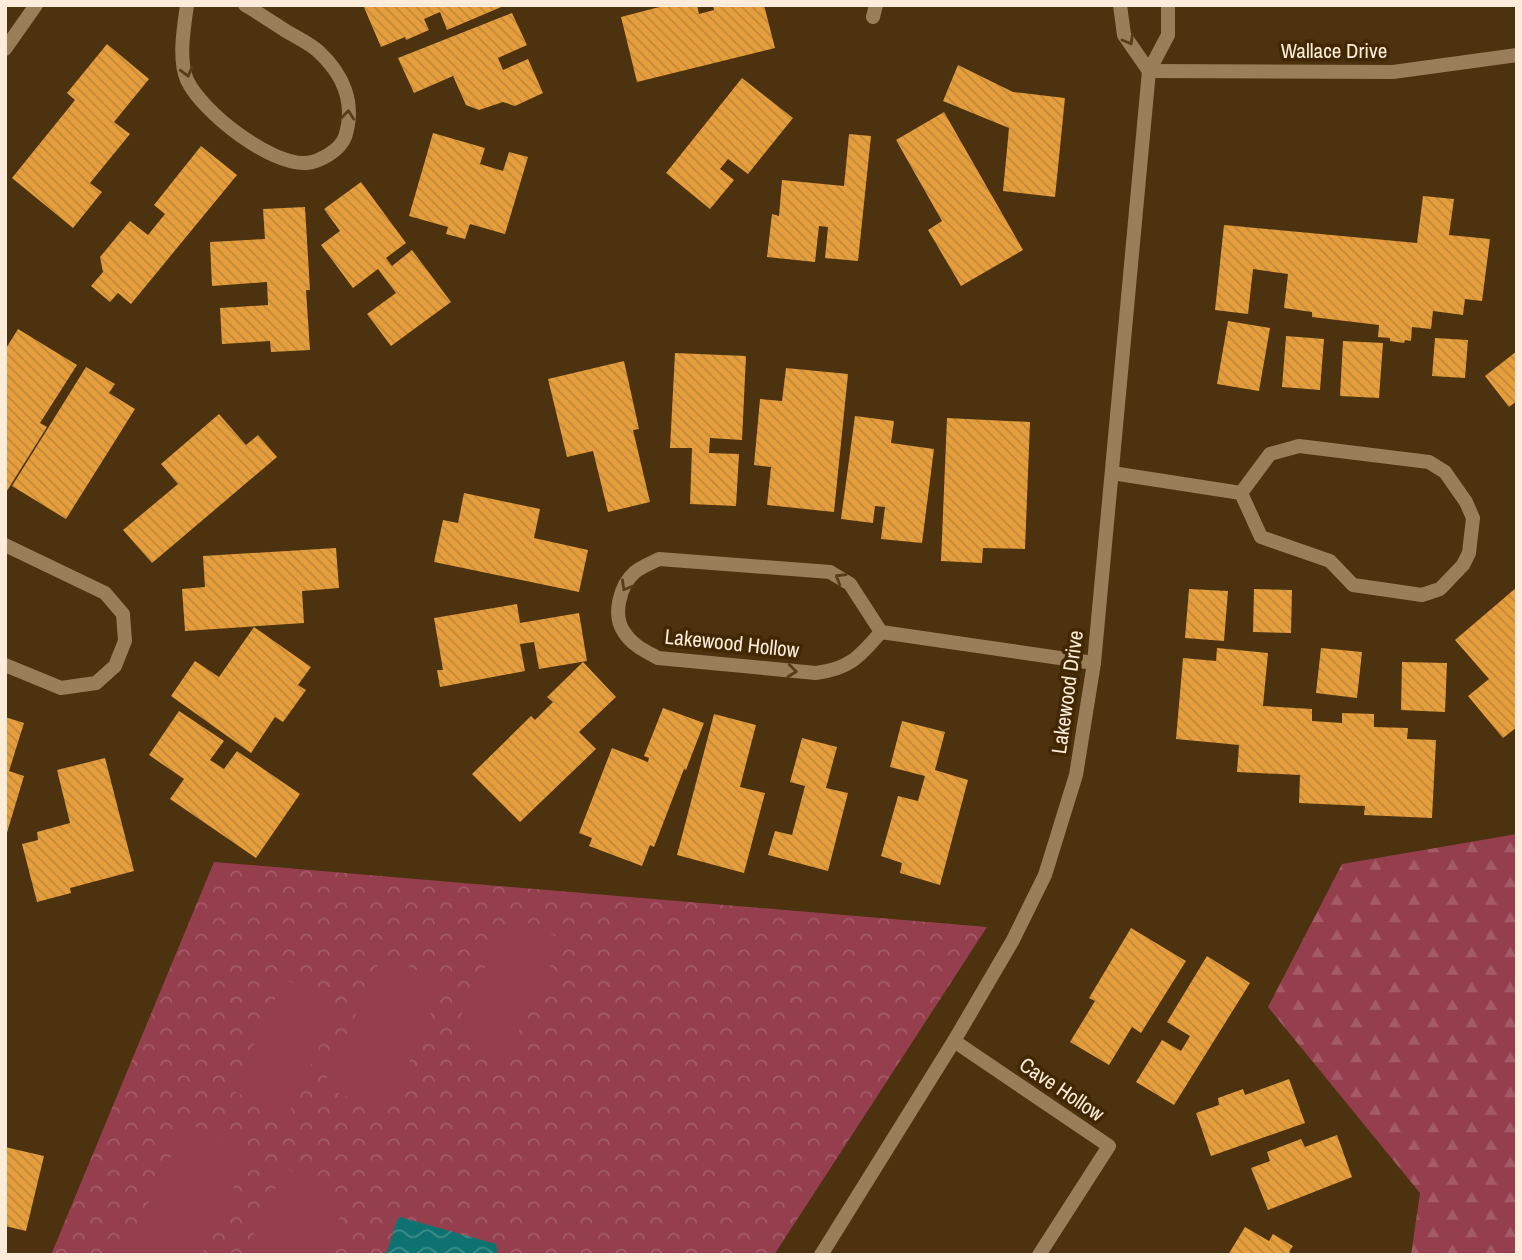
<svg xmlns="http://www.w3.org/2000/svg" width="1522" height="1260" font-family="'Archivo Narrow',sans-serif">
  <defs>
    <pattern id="forest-firs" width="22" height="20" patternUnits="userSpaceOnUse" patternTransform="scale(1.75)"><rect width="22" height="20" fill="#953f4e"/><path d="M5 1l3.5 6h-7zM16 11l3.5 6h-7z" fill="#a55b67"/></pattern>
    <pattern id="park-crowns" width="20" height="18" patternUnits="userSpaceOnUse" patternTransform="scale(1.75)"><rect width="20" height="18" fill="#953f4e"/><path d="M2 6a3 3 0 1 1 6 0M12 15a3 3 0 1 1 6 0" fill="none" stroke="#a55b67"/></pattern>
    <pattern id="water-waves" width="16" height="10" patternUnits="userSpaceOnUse" patternTransform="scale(1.75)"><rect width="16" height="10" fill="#0e7370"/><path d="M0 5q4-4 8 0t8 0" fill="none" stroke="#3e8e8a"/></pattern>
    <pattern id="building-back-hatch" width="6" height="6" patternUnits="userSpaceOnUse" patternTransform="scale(1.75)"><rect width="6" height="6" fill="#e59e3b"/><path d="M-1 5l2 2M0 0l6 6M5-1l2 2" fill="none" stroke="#bf883c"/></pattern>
  </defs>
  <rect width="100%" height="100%" fill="#4c320f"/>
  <path fill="url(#forest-firs)" d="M1517,834V1255H1411L1420,1193L1268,1007L1342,864Z"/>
  <path fill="url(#park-crowns)" d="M214,862L987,927L774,1255H51Z"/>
  <path fill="#953f4e" d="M511,914L563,940L504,1060L452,1034Z
    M383,955L445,983L385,1114L323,1086Z
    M284,979L339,1004L288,1116L233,1091Z
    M187,1123L250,1153L202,1255H126L124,1254Z
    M285,1168L349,1198L322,1255H244Z"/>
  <path fill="url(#water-waves)" d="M400,1217L496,1244L498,1255H386L397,1220Z"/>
  <path fill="url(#building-back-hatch)" d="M363,5H506L447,30L440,12L424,19L429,30L406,40L405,37L381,47Z
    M667,5H697L699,14L714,10L713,5H764L775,48L637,82L621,17Z
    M512,13L527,45L498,58L503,70L528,59L543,93L515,106L503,102L479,110L466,105L453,76L414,93L398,58Z
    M107,44L149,79L114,122L130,134L90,183L102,192L73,228L12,178L75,100L67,93Z
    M958,65L1013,92L1065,98L1055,197L1003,191L1009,128L943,101Z
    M742,78L793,118L748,174L728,159L720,169L734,180L710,209L666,173Z
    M944,112L1023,250L961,286L928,230L942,221L896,140Z
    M433,133L485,148L480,164L503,171L509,152L528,157L505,234L470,224L465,239L446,234L448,227L409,216Z
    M849,134L871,136L858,261L825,258L828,227L819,226L815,262L767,257L772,214L779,216L782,180L844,186Z
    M201,146L237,175L131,304L118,293L110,302L91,286L103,272L100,257L130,221L148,235L165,214L154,205Z
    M361,182L406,243L386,258L392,266L412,250L451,302L391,346L367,314L396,293L378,269L353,288L321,245L340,231L324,209Z
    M1423,196L1454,199L1449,235L1490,239L1482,301L1465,299L1463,315L1433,311L1431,329L1412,327L1411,341L1405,340L1404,343L1390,341V338L1378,337L1379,325L1312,317V312L1284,308L1288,274L1253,269L1248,314L1215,310L1224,225L1417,243Z
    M305,207L310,290H306L310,350L271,352L270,341L222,344L220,308L268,305L267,282L212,286L210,242L265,239L263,209Z
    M1228,321L1270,328L1259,391L1217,384Z
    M18,329L77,365L40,423L47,427L5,494V350Z
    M1286,336L1324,339L1320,390L1282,387Z
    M1435,338L1468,340L1465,378L1432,376Z
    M1343,341L1383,343L1379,398L1340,396Z
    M1517,351V401L1509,407L1485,376Z
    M675,353L746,356L742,440L710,438L709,453L739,454L736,506L690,504L692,448H670Z
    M624,361L639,429L633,430L650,502L608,512L593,451L567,457L548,379Z
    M86,367L115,384L109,393L135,409L66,519L12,486Z
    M786,368L848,374L834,512L767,505L771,467L754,465L760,399L782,401Z
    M219,414L246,445L258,435L277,457L152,563L123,530L178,484L161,464Z
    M855,416L894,421L891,443L934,449L922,543L881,539L885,507L875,506L873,523L841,519Z
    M947,418L1030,422L1025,549L983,548L982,563L941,561Z
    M464,493L540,509L534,538L588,550L579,592L434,562L443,520L458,523Z
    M336,548L339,588L302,591L304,623L185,631L182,589L205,587L203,556Z
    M1517,587V727L1503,738L1468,696L1489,679L1455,640Z
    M1189,589L1228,591L1224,641L1185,638Z
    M1254,589L1292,590L1291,633L1253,632Z
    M517,604L520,623L579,613L587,661L539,669L534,642L520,644L525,671L440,687L437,670H443L434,618Z
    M254,627L311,667L298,685L306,690L283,722L275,717L251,753L171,696L195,661L219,677Z
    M1217,648L1268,653L1263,706L1312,709V721L1342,723V713L1374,714V727L1408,728L1407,739L1436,740L1432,818L1364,815L1365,806L1299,803L1300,775L1237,772L1239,745L1176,739L1183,658L1216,661Z
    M1321,648L1362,652L1357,698L1316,693Z
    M583,662L616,697L579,732L596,749L520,822L472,774L531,716L535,720L553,702L547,697Z
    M1402,662L1447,663L1445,712L1401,710Z
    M663,708L704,723L686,770L684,769L654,847L650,845L642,866L589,846L592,838L579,833L612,748L648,762L649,758L644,756Z
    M179,711L224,741L210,760L224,769L237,751L300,794L256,858L170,799L184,779L149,755Z
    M714,714L756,725L740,787L765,793L744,873L677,855Z
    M5,717L24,723L9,771L24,776L6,836Z
    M902,721L945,732L935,770L968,780L940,885L900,873L902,863L881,856L898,796L918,801L925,776L890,767Z
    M802,738L837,747L826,788L848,793L828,871L768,855L775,831L792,835L805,786L790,782Z
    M105,758L134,871L70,888L71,893L37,902L22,844L38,840L37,832L70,823L57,770Z
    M1131,928L1186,961L1141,1033L1132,1027L1109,1065L1070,1042L1095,1001L1089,998Z
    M1207,956L1250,983L1174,1105L1136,1082L1162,1040L1181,1051L1190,1036L1167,1022Z
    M1289,1079L1305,1123L1211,1156L1196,1113L1219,1105L1218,1098L1243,1089L1245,1095Z
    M1337,1135L1352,1177L1268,1210L1251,1168L1270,1161L1267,1152L1301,1139L1305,1147Z
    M5,1147L44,1156L26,1231L5,1226Z
    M1245,1227L1269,1241L1273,1234L1293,1246L1289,1252L1294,1255H1228Z"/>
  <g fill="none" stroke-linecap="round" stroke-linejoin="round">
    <path stroke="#9a7d59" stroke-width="14" d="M187,5C184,27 178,59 187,80C202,112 270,165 306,163C320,162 340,150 345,137C356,103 343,74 318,51C309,43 296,37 286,31C272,22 259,13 245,5
      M873,17L876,5
      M5,49L36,5
      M1149,71L1393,72L1517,55
      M1299,446L1429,462L1445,472L1466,502L1473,518L1469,553L1463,565L1440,589L1422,595L1353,585L1330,561L1261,537L1241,493L1270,454Z
      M1112,473L1241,493
      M5,545L105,593L123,614L125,641L115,666L96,683L61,688L5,665
      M881,632C860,656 850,669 816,673L658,658C645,651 632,645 624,632C612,615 620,585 635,572C641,567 651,563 659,559L830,572L850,584L881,632L1094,663
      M954,1041L1109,1146L1039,1255"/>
    <path stroke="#9a7d59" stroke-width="14" d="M1120,5L1124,35L1149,71
      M821,1255L954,1041L1013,940L1045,875L1076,775L1094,663L1149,71L1168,35V5"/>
  </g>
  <defs><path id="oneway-chevron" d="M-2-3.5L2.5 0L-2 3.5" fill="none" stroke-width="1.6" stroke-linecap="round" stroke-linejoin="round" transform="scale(1.75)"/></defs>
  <g stroke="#573d18">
    <use href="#oneway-chevron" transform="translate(1129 40) rotate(60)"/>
    <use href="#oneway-chevron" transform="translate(187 72) rotate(75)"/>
    <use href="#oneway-chevron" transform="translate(348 115) rotate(-84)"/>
    <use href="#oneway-chevron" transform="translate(840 578) rotate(-149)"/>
    <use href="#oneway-chevron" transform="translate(626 586) rotate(120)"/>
    <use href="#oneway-chevron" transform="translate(792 671) rotate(6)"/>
  </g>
  <g text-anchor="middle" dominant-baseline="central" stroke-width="7" stroke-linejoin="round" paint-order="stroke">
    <g font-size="21" fill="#fdecda" stroke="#412803">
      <text x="1334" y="50">Wallace Drive</text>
      <text transform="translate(732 643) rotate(6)">Lakewood Hollow</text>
      <text transform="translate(1067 692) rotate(-82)">Lakewood Drive</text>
      <text transform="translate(1062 1089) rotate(34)">Cave Hollow</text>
    </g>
  </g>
  <rect width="1522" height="1260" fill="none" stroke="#fdecda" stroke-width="14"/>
</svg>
